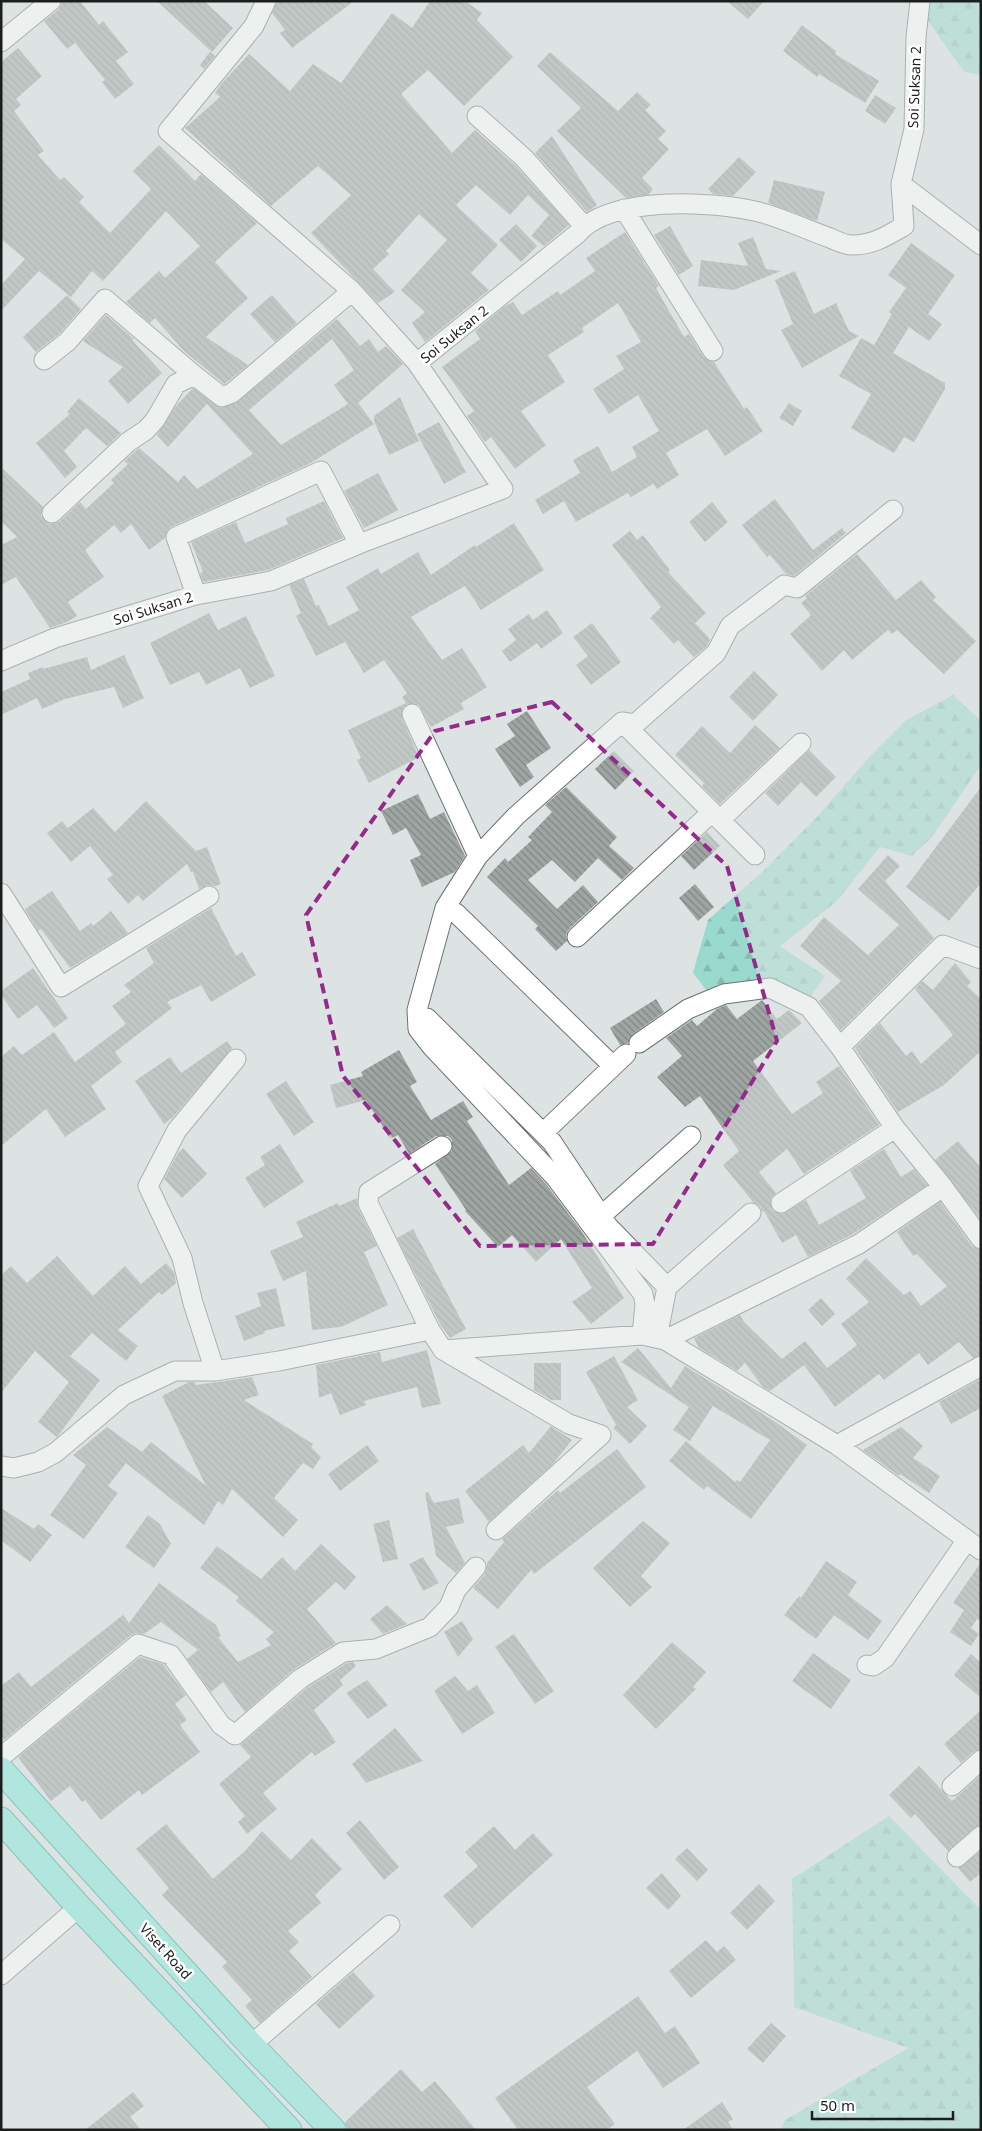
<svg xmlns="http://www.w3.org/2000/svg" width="982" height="2131" font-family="'Noto Sans',sans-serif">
  <defs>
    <pattern id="forest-firs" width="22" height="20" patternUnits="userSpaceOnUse" patternTransform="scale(1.25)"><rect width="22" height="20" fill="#9ad9cd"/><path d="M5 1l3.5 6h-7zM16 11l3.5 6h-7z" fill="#84bab0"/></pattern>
    <pattern id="building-back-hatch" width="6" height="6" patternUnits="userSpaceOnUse" patternTransform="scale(1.25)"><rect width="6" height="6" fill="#9fa5a3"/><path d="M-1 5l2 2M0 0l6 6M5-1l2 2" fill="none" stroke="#818684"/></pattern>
  </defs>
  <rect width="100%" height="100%" fill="#dde3e2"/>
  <path fill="url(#forest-firs)" d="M914,1H981V75L964,72Z
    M953,695L981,721V765L932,837L912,856L880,847L837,901L780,946L825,976L809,999L707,991L693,973L708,920L760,874L817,817L871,755L906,720Z
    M889,1816L981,1910V2130H781L785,2120L908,2048L794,2007L792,1879Z"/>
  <path fill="url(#building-back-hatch)" fill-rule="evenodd" d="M63,1H80L99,25L103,21L128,52L116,61L134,84L115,99L102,82L105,80L75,43L67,49L44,21L58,10Z
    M157,1H204L233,28L212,52Z
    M277,1H354L292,48L280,33L285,30L272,13Z
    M430,1H465L482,13L477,20L513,57L464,106L428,70L401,94L452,153L475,130L516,166L569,225L544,246L531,236L549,215L528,195L510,215L476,185L456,205L498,245L471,273L489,290L425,342L412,323L425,312L401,290L447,240L419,214L386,251L389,254L373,269L395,292L378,303L311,233L351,195L318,166L271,206L185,128L220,97L215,93L222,83L249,54L290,91L313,64L341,83L392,13L412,28Z
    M727,1H764L748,19Z
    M802,25L836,51L835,54L879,81L865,103L819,74L817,77L783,51Z
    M18,48L42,76L16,99L21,105L14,111L44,151L38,155L60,180L64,177L84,197L79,202L110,233L151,189L133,171L159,145L195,181L201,174L257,223L215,262L248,298L206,337L248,365L226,383L224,384L183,350L155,318L150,323L126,302L159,271L165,278L200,246L166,211L103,281L92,271L71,297L39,271L1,311V285L25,259L1,239V62Z
    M210,52L215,56L204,69L200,65Z
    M550,52L618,111L637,92L651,105L645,110L666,131L658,139L669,149L642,178L653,189L648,195L626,198L557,131L581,108L537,66Z
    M875,95L896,108L885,124L865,111Z
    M552,136L597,205L587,212L535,153Z
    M739,157L756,172L733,196L713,194L708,189Z
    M774,180L825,192L817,221L768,203Z
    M516,224L537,246L521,262L499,240Z
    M670,226L693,266L679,275L654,235Z
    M625,232L659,286L656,288L684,337L689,334L704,357L714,362L744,409L747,407L763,431L725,456L707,429L666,453L679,475L657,489L653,484L631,497L628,493L576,522L564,501L543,514L535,500L580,473L573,460L598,446L612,472L637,457L632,447L659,431L638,395L609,414L593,389L624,369L616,356L641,342L618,303L582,328L584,332L548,355L565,382L521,411L546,445L515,469L491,437L485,442L467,416L474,411L442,367L480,339L475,331L505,306L513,302L522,315L558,291L560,295L595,271L586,258Z
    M753,237L766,269L781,271L734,290L698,286L701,260L748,266L738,243Z
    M911,243L955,275L928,314L942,324L929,341L909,327L893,353L945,383V389L914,442L904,437L894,453L851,428L871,394L839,376L861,338L874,345L892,314L889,312L906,288L888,275Z
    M795,271L814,314L836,303L849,331L859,336L802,368L781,330L793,324L775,280Z
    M67,295L81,309L59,334L36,352L23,337Z
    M272,295L297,323L275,342L250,314Z
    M106,315L134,339L132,340L162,373L128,404L108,381L123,367L83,341Z
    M337,319L360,346L369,339L378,352L386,346L403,364L358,403L374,424L309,464L171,527L167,531L165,538L149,550L131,524L121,533L114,525L85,550L104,577L68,602L77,616L67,622L50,628L16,577L1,585V545L17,537L1,521V467L43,507L41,516L49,524L59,522L80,502L86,509L114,483L111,480L128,464L124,461L139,448L178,482L184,475L197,489L253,454L207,404L168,447L157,435L176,406L193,388L220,408L236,403ZM332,339L354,370L334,385L348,404L281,445L249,410Z
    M400,397L419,441L389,455L374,421V416Z
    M79,398L121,433L107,446L86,428L64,451L77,467L65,478L36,443L70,414L67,412Z
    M789,403L802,411L793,426L779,418Z
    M439,422L466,472L444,484L417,434Z
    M378,473L398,510L364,528L344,491Z
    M775,499L813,550L842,528L846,533L794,576L786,574L770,555L767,557L742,525Z
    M324,501L343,538L268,570L203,582L200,573L203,572L191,542L236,522L245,543L288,524L286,518Z
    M712,502L728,522L705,542L689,522Z
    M514,523L544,570L481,610L465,586L411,617L442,660L462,648L487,687L461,703L464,709L431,727L419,705L407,704L403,708L402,718L419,757L369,783L357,760L361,758L348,730L406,703L402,697L407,693L384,660L364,673L345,642L316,656L296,616L301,613L289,585L304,579L316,606L319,605L329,626L359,610L346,587L378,568L381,574L418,552L431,575L475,545L476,547Z
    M630,531L637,540L643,535L670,570L668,572L706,613L695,623L710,639L707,646L694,657L678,640L674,644L650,618L661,607L612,545Z
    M857,554L896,600L921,580L936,597L933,600L976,641L944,674L897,630L892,634L888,630L852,660L844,650L822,671L790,634L811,615L801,603L807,598L805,596Z
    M547,610L563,633L541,649L537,643L510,662L502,651L516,640L508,629L529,614L533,620Z
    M209,613L218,630L246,616L275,676L250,688L240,668L206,685L199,672L170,685L150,643Z
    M592,623L621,662L591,685L576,665L588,656L573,637Z
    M124,655L144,698L123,708L114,687L65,699L42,709L37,698L1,715V692L30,679L28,673L43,667V669L87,657L91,670Z
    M754,671L778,695L753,721L729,697Z
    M527,711L551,748L526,765L534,777L520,787L495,749L515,736L507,724Z
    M755,725L780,748L720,804L702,786L704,783L675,755L702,726L730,753Z
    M809,750L836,777L816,797L801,782L778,806L765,793Z
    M614,751L634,771L615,790L595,769Z
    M566,787L617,837L609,846L634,868L622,880L598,858L575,882L552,860L528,880L557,909L583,885L598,902L569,929L566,934L567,941L556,951L535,929L538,926L487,877L505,858L508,862L532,840L528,837L552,812L545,805Z
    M981,787V883L949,921L906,887Z
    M418,794L430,819L444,812L465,856L455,872L422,887L410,860L421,855L406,828L393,835L381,811Z
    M146,801L196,851L207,847L221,884L215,886L208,885L199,889L193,872H191L187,864L143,901L138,895L128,904L107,879L113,875L90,846L71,862L47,833L62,821L68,828L93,808L115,832Z
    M707,832L720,846L694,870L681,856Z
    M888,855L900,866L885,881L934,938L841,1030L819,1001L841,981L800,946L824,917L868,955L899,925L858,889Z
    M695,884L714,907L698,921L679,898Z
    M52,891L80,931L91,923L93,926L111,911L128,933L70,968L41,929L38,931L25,909Z
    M211,908L236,956L242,952L256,975L211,1002L201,985L167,1002L172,1008L115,1052L122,1062L91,1086L106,1109L65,1137L46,1109L1,1146V1057L14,1046L22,1055L54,1032L75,1062L126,1024L112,1006L131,992L124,985L154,963L146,948Z
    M955,963L971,982L967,986L981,999V1051L944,1085L898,1112L855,1048L880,1023L906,1056L912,1051L921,1064L953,1035L915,989L922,981L933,990Z
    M33,968L68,1018L54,1028L37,1005L18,1019L1,995V991Z
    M656,999L664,1012L633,1034L628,1043L620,1045L610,1028Z
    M762,1000L777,1019L789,1010L802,1023L753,1061L792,1114L823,1093L816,1082L839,1066L879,1125L804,1174L787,1149L759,1172L776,1193L771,1198L772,1210L782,1214L806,1200L819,1225L866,1198L850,1171L884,1149L901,1177L914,1169L927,1185L853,1234L808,1257L796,1235L782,1243L764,1211L762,1212L760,1206L753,1202L723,1165L739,1151L700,1096L685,1107L657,1077L682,1056L666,1038L692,1020L697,1026L717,1009L726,1005L737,1019Z
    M227,1041L232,1048L173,1117L164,1124L135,1081L170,1057L181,1073Z
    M399,1050L417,1082L410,1086L431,1120L463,1101L473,1117L467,1121L509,1185L531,1168L546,1184L580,1229L624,1298L591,1324L572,1302L592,1288L561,1239L536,1262L512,1235L498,1247L465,1211L466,1210L435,1164L452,1151V1140L448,1136H436L409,1154L398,1135L390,1139L366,1100L336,1108L330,1085L363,1076L361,1072Z
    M286,1081L314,1122L294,1136L266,1094Z
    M958,1141L981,1168V1220L935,1160Z
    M280,1144L304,1182L264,1208L245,1178L265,1165L260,1157Z
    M183,1148L207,1174L182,1198L164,1179L178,1153Z
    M357,1198L358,1208L377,1246L364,1252L388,1305L341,1327L312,1330L306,1271L283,1281L270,1251L303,1237L296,1222L338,1203L339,1206Z
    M940,1202L972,1246L981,1250V1355L973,1358L959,1342L928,1365L919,1353L884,1380L879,1374L835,1407L804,1365L770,1391L763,1387L745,1363L737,1371L698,1347L694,1338L740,1315L744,1322L782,1359L805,1341L827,1368L857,1345L841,1324L869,1302L846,1279L866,1258L904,1295L910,1291L921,1306L947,1286L917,1254L913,1256L897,1232Z
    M413,1229L466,1329L450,1338L440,1324L397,1238Z
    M57,1256L93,1296L125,1266L141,1284L166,1263L174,1272L176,1283L162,1295L159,1292L118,1330L138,1346L126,1361L92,1333L70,1356L100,1380L57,1437L38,1422L69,1382L35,1351L1,1393V1275L11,1266L27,1283Z
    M276,1288L285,1326L264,1331L265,1333L244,1341L235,1316L261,1306L257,1293Z
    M821,1298L835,1314L822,1326L808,1310Z
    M638,1348L671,1388L685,1366L774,1421L807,1445L751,1519L707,1486L704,1490L669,1461L686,1441L735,1482L737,1480L740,1482L770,1440L713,1406L690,1441L673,1430L689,1407L621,1362Z
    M427,1350L441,1404L422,1408L417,1387L364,1401L366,1405L340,1415L331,1393L319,1398L316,1365L380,1352L382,1362Z
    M614,1356L638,1400L627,1407L647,1426L630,1444L613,1428L616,1425L586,1372Z
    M534,1363H561V1400H551L534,1390Z
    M252,1377L259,1395L244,1400L313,1444L311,1447L321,1457L313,1469L303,1463L274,1498L298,1520L283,1537L232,1489L223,1505L218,1501L204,1525L126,1463L108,1486L118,1493L84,1539L50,1515L86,1465L73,1455L107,1427L142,1452L151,1442L206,1486L162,1396L189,1382H195L196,1385Z
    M981,1379V1408L951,1424L939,1402Z
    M551,1426L572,1440L552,1465L489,1522L465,1491L523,1445L529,1453Z
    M901,1427L923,1446L913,1458L940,1476L929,1493L900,1474L899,1476L863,1450Z
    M367,1445L379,1461L340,1491L328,1474Z
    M617,1449L646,1487L534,1574L531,1570L498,1609L473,1588L485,1574L487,1563L504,1542L502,1539L558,1490L560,1493Z
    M428,1492L434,1503L459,1498L464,1523L446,1527L465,1563L456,1573L436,1556L425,1493Z
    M1,1508L34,1529L38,1524L52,1535L30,1562L1,1540Z
    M148,1515L160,1524L171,1544L154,1568L125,1547Z
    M389,1520L398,1559L383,1562L373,1524Z
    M643,1521L670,1543L641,1576L652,1587L630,1607L593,1568Z
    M321,1544L356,1577L345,1590L336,1582L307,1609L336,1643L293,1670L245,1712L223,1682L211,1692L187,1659L198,1650L161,1622L144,1634L136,1633L131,1635L4,1740L1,1735V1686L19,1672L31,1687L123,1615L129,1623L159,1583L216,1625L221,1636L218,1637L238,1662L271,1645L266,1639L274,1632L236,1601L239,1597L200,1568L217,1546L261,1579L282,1557L295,1571Z
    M423,1557L439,1583L423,1591L409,1564Z
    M826,1561L857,1582L848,1595L882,1621L868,1640L834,1615L816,1639L784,1615L799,1596L801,1598Z
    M981,1562V1622L977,1619L971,1628L979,1634L971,1646L950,1632L964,1610L953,1603Z
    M387,1605L407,1624L383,1634L370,1619Z
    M462,1621L473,1639L458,1657L444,1632Z
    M514,1634L554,1691L535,1704L495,1647Z
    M672,1642L706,1672L693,1687L696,1689L656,1729L623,1695Z
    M813,1653L851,1680L831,1709L792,1681Z
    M971,1654L981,1663V1698L954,1675Z
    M140,1657L163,1664L186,1695L175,1704L187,1720L180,1725L200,1752L142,1795L139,1790L101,1820L85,1800L82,1802L70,1786L51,1801L18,1757Z
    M353,1662L356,1666L340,1680L343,1685L314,1710L336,1742L315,1756L312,1752L263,1793L277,1809L247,1834L238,1822L245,1816L219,1784L251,1757L240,1745L307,1688L347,1663Z
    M455,1676L468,1691L477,1685L495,1713L462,1734L434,1691Z
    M367,1680L388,1705L368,1719L346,1693Z
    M981,1710V1749L973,1752L961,1763L944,1744Z
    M395,1728L423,1761L366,1783L352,1764Z
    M919,1766L952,1801L981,1775V1825L974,1828L948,1851L915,1814L911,1818L889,1795Z
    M360,1820L399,1867L384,1880L346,1833Z
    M166,1824L213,1879L246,1850L262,1831L291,1860L312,1838L342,1869L315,1895L321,1903L288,1931L299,1942L289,1951L312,1977L260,2023L245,2006L252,2000L222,1967L227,1962L162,1895L169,1888L136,1849Z
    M494,1826L515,1850L533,1833L553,1855L472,1928L443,1896L478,1866L465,1852Z
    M687,1848L708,1870L697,1881L675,1859Z
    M981,1851V1873L970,1882L958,1868Z
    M662,1873L681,1896L668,1910L646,1888Z
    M759,1884L775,1901L747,1930L730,1913Z
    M706,1940L717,1952L724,1946L736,1960L691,1998L669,1971Z
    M353,1972L375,1996L339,2029L316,2004Z
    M638,1996L665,2033L675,2026L700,2063L663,2088L637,2051L587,2087L615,2124L607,2130H518L495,2098Z
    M771,2023L786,2036L763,2063L747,2049Z
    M401,2069L422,2092L435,2081L476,2130H347L345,2122Z
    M133,2092L144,2106L130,2117L141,2130H85Z
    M722,2102L733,2119L728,2122L733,2130H683Z"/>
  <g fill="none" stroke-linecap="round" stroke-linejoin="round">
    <g stroke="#6d7372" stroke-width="21">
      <path id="minor" d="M1,42L51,1
        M477,116L524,158L584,226
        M901,184L981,245
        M624,209L713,351
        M44,360L67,342L105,299L194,375
        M417,363L577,234C610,195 713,201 759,212C783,218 807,230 830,238C837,241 845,245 852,245C873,245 887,236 904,226L901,184L914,129L916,37L920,1
        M52,513L128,442L146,430L155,420L176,384L194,375L222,397L232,393L352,291
        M196,595L176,537L321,471L359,544
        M1,661L55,638L196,595L271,581L359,544L503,489L417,363L352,291L168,131L254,26L266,1
        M412,714L478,856
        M622,722L755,855
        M720,820L801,743
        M1,893L61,987L209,896
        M456,913L613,1066
        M577,937L712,812
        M427,1018L552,1142L608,1226L667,1287L657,1338
        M639,1043L688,1009L724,994L770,988L809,1007L840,1047L895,1128L943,1187
        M840,1047L943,945L981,959
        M543,1133L626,1054
        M781,1203L895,1128
        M601,1216L691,1136
        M667,1287L751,1213
        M430,1330L368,1203L369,1192L442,1146
        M642,1335L645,1304L643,1294L555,1177L432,1047L418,1029L417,1010L445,908L478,856L516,816L622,722L635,724L716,653L730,626L784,585L797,588L893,510
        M665,1340L859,1244L943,1187L981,1239
        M443,1350L569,1424L601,1435L496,1530
        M215,1371L193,1303L182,1258L148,1186L177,1130L236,1059
        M837,1445L981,1366
        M1,1466L14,1468L38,1462L55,1453L124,1395L175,1371H215L279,1361L430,1330L443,1350L642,1335L665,1340L837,1445L981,1550
        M867,1665L873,1666L885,1658L967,1540
        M1,1757L138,1644L171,1655L221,1725L235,1735L300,1679L343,1652L376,1649L430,1627L449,1607L456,1590L476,1567
        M952,1786L981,1760
        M957,1857L981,1836
        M1,1975L79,1907
        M251,2045L390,1925"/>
    </g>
    <g stroke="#21998a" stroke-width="27">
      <path id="major" d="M1,1770L251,2045L333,2130
        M1,1820L79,1907L289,2130"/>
    </g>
    <use href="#minor" stroke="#fff" stroke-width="19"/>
    <use href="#major" stroke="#7ce9dc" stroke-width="25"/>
  </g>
  <path d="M0 0H982V2131H0ZM552,702L727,866L777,1041L653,1244L480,1246L343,1076L306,915L435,731Z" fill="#dde3e2" fill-opacity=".55" fill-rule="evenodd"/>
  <path fill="none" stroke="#952a8d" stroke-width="4" stroke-dasharray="10 6" stroke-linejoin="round" d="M552,702L727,866L777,1041L653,1244L480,1246L343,1076L306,915L435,731Z"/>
  <g text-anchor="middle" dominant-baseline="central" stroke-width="5" stroke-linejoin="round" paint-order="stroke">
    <g font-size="14" fill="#1c1e1d" stroke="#fff">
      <text transform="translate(914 87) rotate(-88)">Soi Suksan 2</text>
      <text transform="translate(454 334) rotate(-39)">Soi Suksan 2</text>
      <text transform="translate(153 608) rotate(-17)">Soi Suksan 2</text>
      <text transform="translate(166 1951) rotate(48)">Viset Road</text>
    </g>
  </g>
  <rect width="982" height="2131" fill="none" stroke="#1c1e1d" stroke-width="5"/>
  <path d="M812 2111v8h141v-8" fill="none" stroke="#1c1e1d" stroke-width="2.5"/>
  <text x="820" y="2111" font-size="15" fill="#1c1e1d" stroke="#ffffff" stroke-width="4" paint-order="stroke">50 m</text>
</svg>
